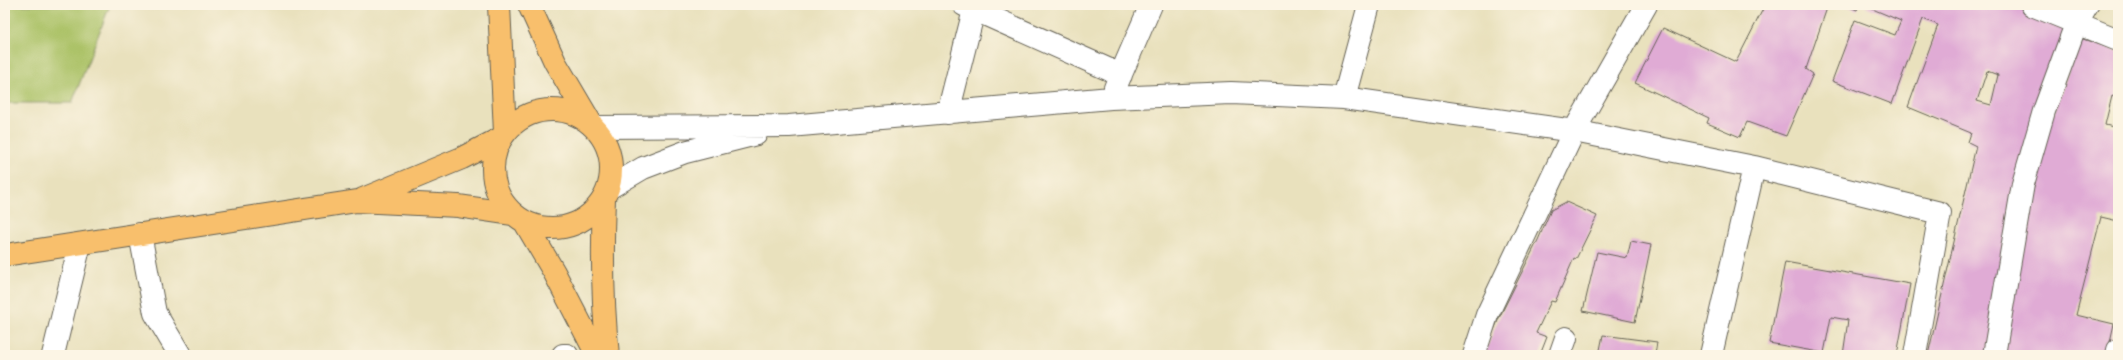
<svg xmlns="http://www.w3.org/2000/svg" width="2123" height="360" font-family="'Gentium Book Plus',serif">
  <rect width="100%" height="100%" fill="#fcf5e5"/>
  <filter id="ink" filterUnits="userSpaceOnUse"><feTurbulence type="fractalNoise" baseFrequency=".025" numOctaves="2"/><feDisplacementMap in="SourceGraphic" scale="8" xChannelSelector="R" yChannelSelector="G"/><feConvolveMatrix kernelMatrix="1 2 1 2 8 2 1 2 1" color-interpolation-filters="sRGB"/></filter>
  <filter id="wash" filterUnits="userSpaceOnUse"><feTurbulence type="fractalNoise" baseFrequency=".012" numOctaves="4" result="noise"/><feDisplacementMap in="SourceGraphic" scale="16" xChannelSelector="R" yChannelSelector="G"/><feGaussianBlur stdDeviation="0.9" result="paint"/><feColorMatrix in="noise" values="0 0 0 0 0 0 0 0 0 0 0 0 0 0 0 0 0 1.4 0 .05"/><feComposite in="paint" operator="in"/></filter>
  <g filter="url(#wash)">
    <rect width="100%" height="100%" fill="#e9e1bd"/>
    <path fill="#acc267" stroke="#646f42" d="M5,5H110L72,103H5Z"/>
    <g id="blocks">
      <path fill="#e0abd5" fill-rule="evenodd" d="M1765,5H1828L1806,69L1813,74L1786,136L1747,122L1740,137L1707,123L1709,118L1635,83L1663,28L1736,62Z
        M1845,5H1859L1857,10Z
        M1863,5H2013L2068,28L1987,355H1928L1976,146L1968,142L1971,133L1908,107L1938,25L1923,19L1892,104L1832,81L1855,20L1895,35L1901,21ZM1987,71L1998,75L1991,105L1977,101Z
        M2080,38L2118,51V98L2112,96L2105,125L2118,128V221L2101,217L2076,315L2114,324L2107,355H2001L2017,259L2046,136Z
        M1566,202L1597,216L1576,259L1574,258L1555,302L1551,301L1536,333L1547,337L1540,355H1484L1499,318L1538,240L1551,210Z
        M1631,241L1651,245L1635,322L1583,311L1597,252L1627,258Z
        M1785,262L1910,284L1897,355H1843L1848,320L1831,317L1824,353L1769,343Z
        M1603,335L1657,342L1655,355H1599Z"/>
    </g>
  </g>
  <g filter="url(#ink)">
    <use href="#blocks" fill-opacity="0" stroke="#646154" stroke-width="1"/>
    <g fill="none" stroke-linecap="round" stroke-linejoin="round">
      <g stroke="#646154" stroke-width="24">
        <path id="minor" d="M964,5L1121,75
          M2032,5L2118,40
          M1115,88L1151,5
          M1344,98L1369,5
          M948,113L974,10
          M595,127L789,126L1111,98L1231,93L1344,98L1574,131L1754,167L1940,213L1915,355
          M609,188L643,168L685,152L756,134
          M140,234L155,313L180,355
          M53,355L80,244
          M563,355H567
          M1474,355L1487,315L1574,131L1646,5
          M1560,355L1566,338
          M1711,355L1754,167
          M1994,355L2023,184L2044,111L2076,24L2087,5
          M2117,355L2118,350"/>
      </g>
      <g stroke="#646154" stroke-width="24">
        <path id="major" d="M499,5L505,133
          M529,5L555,62L591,123
          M493 169a59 59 0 1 1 118 0a59 59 0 1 1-118 0Z
          M604,198C602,251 602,302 608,355
          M363,199L462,158L501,138
          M524,221L554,272L597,355
          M5,255L357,201L458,206L513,214"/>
      </g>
      <use href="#minor" stroke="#fff" stroke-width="22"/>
      <use href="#major" stroke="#f8bf6c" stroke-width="22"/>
    </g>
  </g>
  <rect width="2123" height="360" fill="none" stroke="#fcf5e5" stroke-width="20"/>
</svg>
